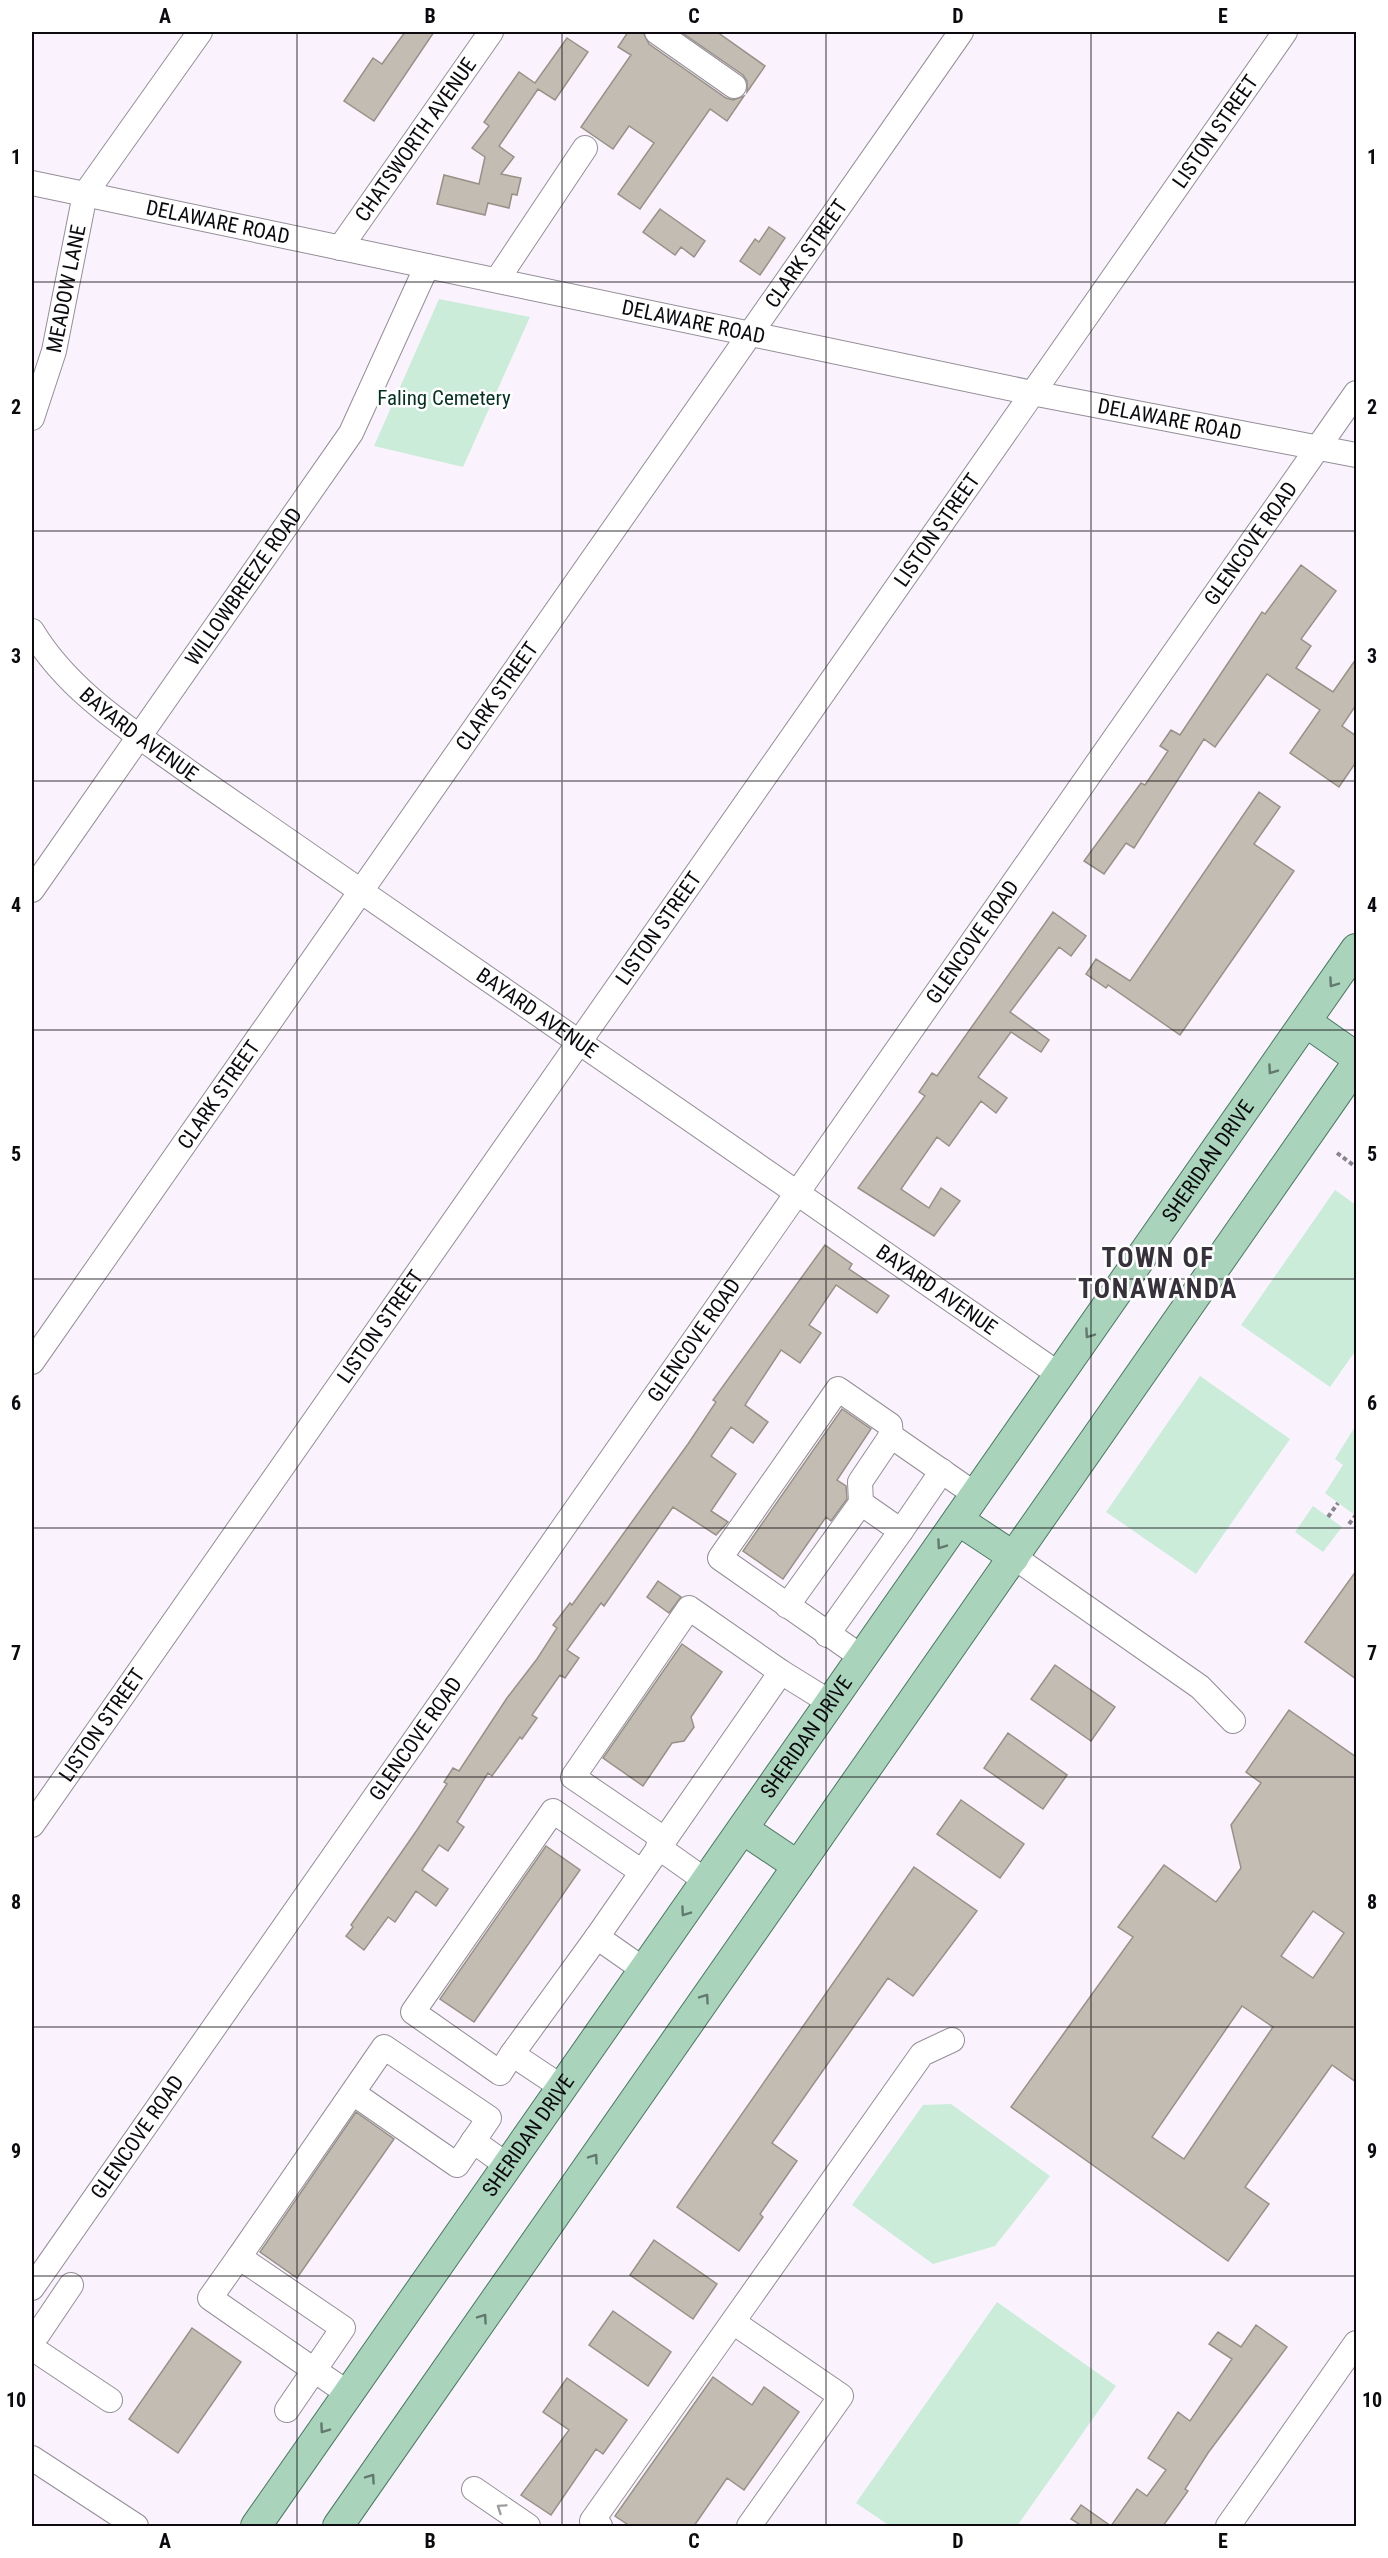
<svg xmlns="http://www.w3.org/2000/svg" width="1388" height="2558" font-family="'Roboto Condensed',sans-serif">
  <rect width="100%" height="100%" fill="#faf3fe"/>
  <path fill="#caecd9" d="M439,299L530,317L463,467L374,446Z
    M1335,1190L1356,1205V1350L1330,1387L1241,1325Z
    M1200,1376L1290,1439L1196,1574L1106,1512Z
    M1356,1425V1516L1325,1493L1343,1465L1335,1459Z
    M1313,1506L1342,1527L1323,1552L1295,1532Z
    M951,2104L1050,2176L995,2246L933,2264L852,2205L923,2105Z
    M997,2302L1116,2386L1017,2526H890L856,2503Z"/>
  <path fill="#c3bcb2" stroke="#979187" stroke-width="1.5" fill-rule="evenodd" d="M405,32H434L374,121L344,101L373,58L382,64Z
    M628,32H643L649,44L726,98L733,100L744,96L727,121L710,109L640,209L618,194L654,143L629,126L613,149L581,127L631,55L618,47Z
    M681,32H717L765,66L747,92V81L743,75Z
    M567,38L588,52L555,100L538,89L499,146L514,157L501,174L521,178L517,195L512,194L509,208L488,203L485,215L437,204L444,175L479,184L485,157L472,148L489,126L484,122L519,72L535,83Z
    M660,209L705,241L694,257L681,247L675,255L643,232Z
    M769,227L785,238L760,275L740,261L755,239L759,242Z
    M1301,565L1336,591L1301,639L1311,646L1296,668L1333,692L1356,659V705L1342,726L1356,736V762L1339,787L1290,753L1320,710L1267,674L1215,747L1204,739L1134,848L1126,843L1104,874L1084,861L1141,783L1145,785L1168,751L1160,746L1171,730L1180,735L1262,612L1265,614Z
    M1259,792L1280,807L1254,844L1294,871L1180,1035L1108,985L1106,988L1086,974L1096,959L1130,981Z
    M1053,912L1086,936L1071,956L1059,947L1010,1012L1049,1040L1041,1052L1011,1032L978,1077L1007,1098L996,1113L981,1101L949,1146L937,1137L901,1189L929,1208L941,1188L960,1201L934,1236L858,1188L925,1096L919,1092L932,1073L937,1076Z
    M825,1245L852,1264L849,1269L889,1296L877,1313L836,1285L809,1325L821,1333L800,1363L781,1350L745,1405L768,1422L753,1443L731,1427L711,1456L736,1474L711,1511L728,1522L716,1535L673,1507L604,1606L601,1603L567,1650L579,1658L565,1678L560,1675L532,1715L537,1718L522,1739L520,1737L492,1776L488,1773L457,1822L464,1827L448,1851L439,1845L422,1870L448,1889L436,1906L416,1891L395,1922L388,1917L364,1950L346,1936L353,1927L351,1925L417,1830L447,1784L444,1782L453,1768L459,1771L507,1698L537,1659L557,1628L553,1625L570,1603L572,1605L688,1444L716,1402L713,1400Z
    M842,1409L871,1429L837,1480L846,1486L847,1499L831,1521L826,1517L783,1579L743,1551Z
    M1356,1571V1679L1305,1642Z
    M658,1581L681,1597L669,1613L647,1597Z
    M682,1644L722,1672L691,1717L694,1727L684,1741L672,1743L643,1786L603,1758Z
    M1055,1665L1115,1707L1091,1741L1031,1699Z
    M1289,1710L1356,1757V2082L1332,2065L1245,2187L1269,2204L1228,2261L1011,2107L1133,1937L1118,1927L1164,1865L1216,1902L1241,1868L1231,1825L1261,1783L1246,1772ZM1313,1911L1344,1933L1313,1978L1281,1956ZM1242,2006L1273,2027L1184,2159L1152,2137Z
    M1008,1733L1067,1775L1043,1809L984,1768Z
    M961,1800L1024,1844L1000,1878L937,1834Z
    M546,1846L580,1870L474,2022L440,1999Z
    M914,1867L977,1911L913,1996L888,1978L772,2143L797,2161L760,2214L763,2217L739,2251L677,2207Z
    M356,2112L394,2139L297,2278L260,2252Z
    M654,2240L717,2284L693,2319L630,2275Z
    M613,2311L671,2352L648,2386L589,2345Z
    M1256,2325L1287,2347L1208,2453L1185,2489L1188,2491L1163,2526H1082L1071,2519L1081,2505L1111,2526L1137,2489L1147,2496L1166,2470L1148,2458L1178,2412L1190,2421L1232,2359L1209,2344L1218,2332L1241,2347Z
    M192,2328L241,2362L178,2453L129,2419Z
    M713,2377L752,2405L764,2387L799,2412L744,2490L727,2478L694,2526H630L615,2516Z
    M567,2378L627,2420L603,2454L596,2449L551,2515L521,2495L569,2430L543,2412Z"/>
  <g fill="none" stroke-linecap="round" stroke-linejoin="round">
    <g stroke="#948e97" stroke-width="26">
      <g id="minor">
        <path d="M657,32L734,86"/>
        <path id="s1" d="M32,183L1032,393L1356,455"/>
        <path id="s2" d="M340,248L491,32"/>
        <path d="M497,280L585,148"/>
        <path id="s3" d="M32,418L54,351L85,194L200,32"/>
        <path id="s4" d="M32,631C70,694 134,732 193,775L1060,1375"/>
        <path id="s5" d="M32,890L351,433L427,266"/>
        <path id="s6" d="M32,1362L961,32"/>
        <path d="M861,1503L860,1482L891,1436L976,1495"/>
        <path d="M901,1531L942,1471"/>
        <path d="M1014,1557L1200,1687L1233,1721"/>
        <path d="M787,1606L861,1503L901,1531L827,1635"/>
        <path d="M863,1658L720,1558L838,1389L890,1425L891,1436"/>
        <path id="s7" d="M32,1825L1285,32"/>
        <path d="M664,1839L573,1777L689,1608L781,1672"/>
        <path d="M658,1847L706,1881"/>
        <path d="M597,1937L644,1970"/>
        <path d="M512,2054L500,2073L413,2012L553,1811L642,1872"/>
        <path d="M563,2088L512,2054L597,1937L781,1672L831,1703"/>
        <path d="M473,2141L508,2166"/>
        <path d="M239,2257L384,2047L489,2118L457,2165L353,2093"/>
        <path id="s8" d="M32,2288L1356,393"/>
        <path d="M733,2322L841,2396L749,2526"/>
        <path d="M38,2334L71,2285"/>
        <path d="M32,2348L110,2400"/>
        <path d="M287,2410L343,2328L239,2257L210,2298L314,2370L349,2394"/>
        <path d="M32,2458L136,2526"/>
        <path d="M474,2489L528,2526"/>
        <path d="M600,2526L592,2521L922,2054L952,2040"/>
        <path d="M1228,2526L1356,2343"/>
      </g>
    </g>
    <g stroke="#4c7a61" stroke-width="32">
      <g id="major">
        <path d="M1306,1022L1356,1057"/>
        <path d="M958,1520L1014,1557"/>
        <path d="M743,1829L798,1866"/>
        <path id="s9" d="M256,2526L1356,949"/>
        <path d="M338,2526L1356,1065"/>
      </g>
    </g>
    <path stroke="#8a858d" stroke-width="4" stroke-dasharray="4.5 3" stroke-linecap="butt" d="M1337,1153L1356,1167
      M1328,1517L1338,1503
      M1349,1524L1356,1515"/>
    <use href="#minor" stroke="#fff" stroke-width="24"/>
    <use href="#major" stroke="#a9d3bb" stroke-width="30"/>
  </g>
  <defs><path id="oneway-chevron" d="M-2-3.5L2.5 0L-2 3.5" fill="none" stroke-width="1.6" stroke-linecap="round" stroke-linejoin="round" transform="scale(1.5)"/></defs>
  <g stroke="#62796d">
    <use href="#oneway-chevron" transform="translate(1333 983) rotate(125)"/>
    <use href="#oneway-chevron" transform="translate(1272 1070) rotate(125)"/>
    <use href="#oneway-chevron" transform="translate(1089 1334) rotate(125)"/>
    <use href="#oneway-chevron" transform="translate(941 1545) rotate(125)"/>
    <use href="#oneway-chevron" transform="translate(685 1912) rotate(125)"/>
    <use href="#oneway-chevron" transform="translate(705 1998) rotate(-55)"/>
    <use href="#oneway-chevron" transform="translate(594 2158) rotate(-55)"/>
    <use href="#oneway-chevron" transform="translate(483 2318) rotate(-55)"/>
    <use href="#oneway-chevron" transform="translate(324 2429) rotate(125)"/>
    <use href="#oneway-chevron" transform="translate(371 2478) rotate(-55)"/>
  </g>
  <use stroke="#9e9d9f" href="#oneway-chevron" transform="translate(501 2508) rotate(-146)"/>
  <path fill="none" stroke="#0c0a0e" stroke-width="1.5" stroke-opacity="0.55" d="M297,32V2526M562,32V2526M826,32V2526M1091,32V2526M32,282H1356M32,531H1356M32,781H1356M32,1030H1356M32,1279H1356M32,1528H1356M32,1777H1356M32,2027H1356M32,2276H1356"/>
  <g text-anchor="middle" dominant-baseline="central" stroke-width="5" stroke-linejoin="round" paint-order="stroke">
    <g font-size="21" fill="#0c0a0e" stroke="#fff">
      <text stroke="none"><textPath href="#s7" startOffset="2066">LISTON STREET</textPath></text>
      <text stroke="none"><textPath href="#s2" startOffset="132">CHATSWORTH AVENUE</textPath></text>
      <text stroke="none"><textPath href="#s1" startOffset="190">DELAWARE ROAD</textPath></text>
      <text stroke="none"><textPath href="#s6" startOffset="1352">CLARK STREET</textPath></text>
      <text stroke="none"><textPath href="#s3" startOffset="134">MEADOW LANE</textPath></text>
      <text stroke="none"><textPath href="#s1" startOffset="676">DELAWARE ROAD</textPath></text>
      <text stroke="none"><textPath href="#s1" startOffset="1162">DELAWARE ROAD</textPath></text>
      <text stroke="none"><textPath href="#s7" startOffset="1580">LISTON STREET</textPath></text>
      <text stroke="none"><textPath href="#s8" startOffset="2128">GLENCOVE ROAD</textPath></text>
      <text stroke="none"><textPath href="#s5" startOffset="370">WILLOWBREEZE ROAD</textPath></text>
      <text stroke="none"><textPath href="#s6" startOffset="812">CLARK STREET</textPath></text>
      <text stroke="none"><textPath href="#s4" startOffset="150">BAYARD AVENUE</textPath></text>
      <text stroke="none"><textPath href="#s7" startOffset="1094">LISTON STREET</textPath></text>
      <text stroke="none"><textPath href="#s8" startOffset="1642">GLENCOVE ROAD</textPath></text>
      <text stroke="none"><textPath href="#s4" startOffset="636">BAYARD AVENUE</textPath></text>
      <text stroke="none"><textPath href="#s6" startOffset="326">CLARK STREET</textPath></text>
      <text stroke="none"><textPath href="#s9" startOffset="1664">SHERIDAN DRIVE</textPath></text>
      <text stroke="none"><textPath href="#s4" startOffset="1122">BAYARD AVENUE</textPath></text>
      <text stroke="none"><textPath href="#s7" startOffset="608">LISTON STREET</textPath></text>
      <text stroke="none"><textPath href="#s8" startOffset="1156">GLENCOVE ROAD</textPath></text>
      <text stroke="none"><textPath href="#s7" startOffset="122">LISTON STREET</textPath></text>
      <text stroke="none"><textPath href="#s9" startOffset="962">SHERIDAN DRIVE</textPath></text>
      <text stroke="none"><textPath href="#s8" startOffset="670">GLENCOVE ROAD</textPath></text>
      <text stroke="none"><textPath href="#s8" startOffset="184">GLENCOVE ROAD</textPath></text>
      <text stroke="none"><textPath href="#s9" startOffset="476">SHERIDAN DRIVE</textPath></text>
    </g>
    <g font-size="21" fill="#043220" stroke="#fff">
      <text x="444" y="398">Faling Cemetery</text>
    </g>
    <g font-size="27" font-weight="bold" letter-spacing="1.5" fill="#36313a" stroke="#fff">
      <text x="1158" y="1258">TOWN OF<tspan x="1158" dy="31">TONAWANDA</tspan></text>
    </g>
  </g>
  <rect width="1388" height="2558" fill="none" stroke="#ffffff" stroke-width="66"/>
  <rect x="33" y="33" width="1322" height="2492" fill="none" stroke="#0c0a0e" stroke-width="2"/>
  <g font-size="20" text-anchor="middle" font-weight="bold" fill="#0c0a0e">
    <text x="165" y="23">A</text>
    <text x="430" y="23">B</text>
    <text x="694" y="23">C</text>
    <text x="958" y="23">D</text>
    <text x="1223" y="23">E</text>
    <text x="16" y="164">1</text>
    <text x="1372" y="164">1</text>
    <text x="16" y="414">2</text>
    <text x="1372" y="414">2</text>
    <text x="16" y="663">3</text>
    <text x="1372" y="663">3</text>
    <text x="16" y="912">4</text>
    <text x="1372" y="912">4</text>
    <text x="16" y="1161">5</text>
    <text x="1372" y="1161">5</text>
    <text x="16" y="1410">6</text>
    <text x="1372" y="1410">6</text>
    <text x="16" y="1660">7</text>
    <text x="1372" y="1660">7</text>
    <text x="16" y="1909">8</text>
    <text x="1372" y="1909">8</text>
    <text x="16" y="2158">9</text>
    <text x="1372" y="2158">9</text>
    <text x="16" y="2407">10</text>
    <text x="1372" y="2407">10</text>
    <text x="165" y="2548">A</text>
    <text x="430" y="2548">B</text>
    <text x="694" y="2548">C</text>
    <text x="958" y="2548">D</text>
    <text x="1223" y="2548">E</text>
  </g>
</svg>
